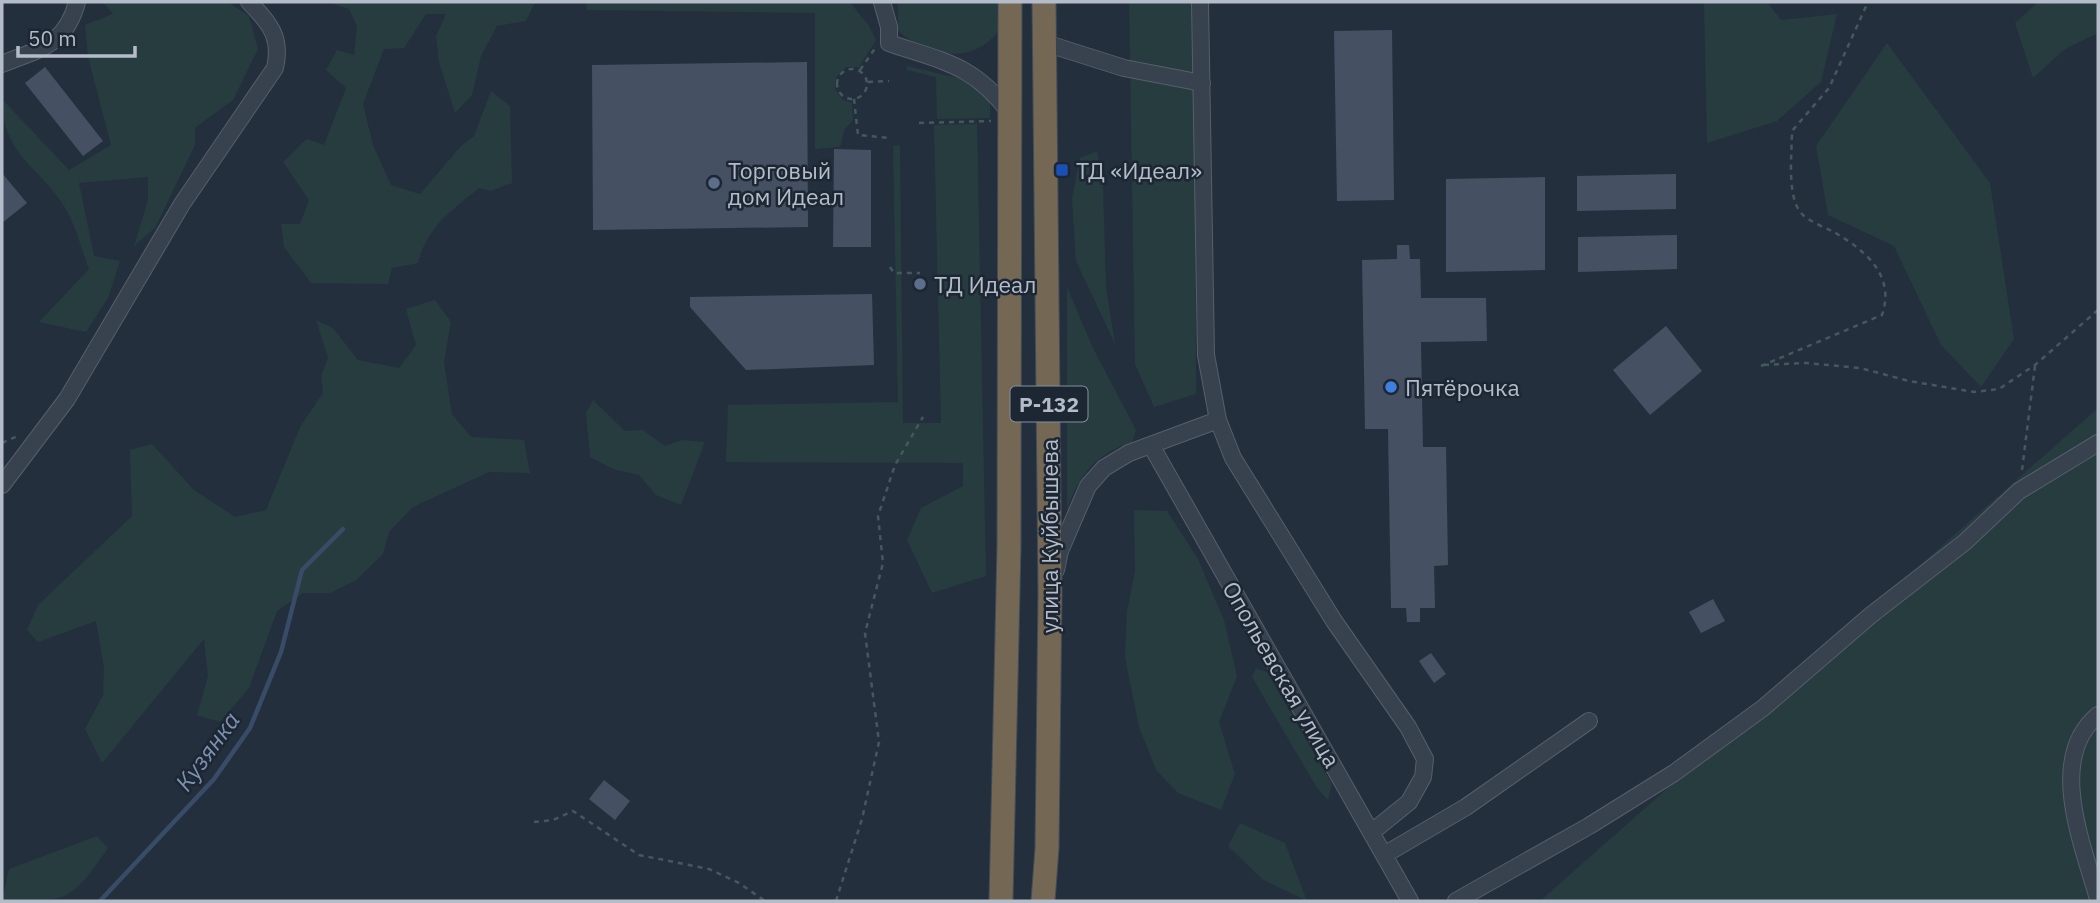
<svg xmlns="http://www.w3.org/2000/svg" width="2100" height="903" font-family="'IBM Plex Sans',sans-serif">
  <rect width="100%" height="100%" fill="#242f3e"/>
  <path fill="#263c3f" d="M103,2H228L249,16L258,49L233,100L195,128V145L155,228L134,246L148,200V177L79,183L94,256L120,261L108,298L86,332L39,322L89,269C82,251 77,230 68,213C45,169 2,158 2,99L69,170L111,145L88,57L85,25L113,14Z
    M328,2H535L526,21L497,26L481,56L472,95L455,113L439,62L436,36L446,14H426L404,48L384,49L363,104L373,145L391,185L420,194L461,146L474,136L491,91L510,106L512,183L491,191L479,188C451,211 427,227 418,263L392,268L388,284L311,283L284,247L281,224H300L309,200L283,162L307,139L324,145L346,88L326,70L337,50L354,55L357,26L349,9Z
    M586,2H850L869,26L876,40L859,67H846L836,77L835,89L843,100L852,103L853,120L844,130L840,147L815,149V13L587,10Z
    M898,2H997L998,32C970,66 929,56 898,31Z
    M1129,2H1195L1196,394L1154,407L1135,364Z
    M1704,2H1767L1781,20L1837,14L1821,82L1777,121L1707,143Z
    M2038,2H2098V33L2065,49L2033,78L2015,23Z
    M1887,43L1990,183L2014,339L1981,387L1941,345L1894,246L1828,215L1816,146Z
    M907,66L974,82L990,100V118L937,119L936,77L907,70Z
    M977,124L986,576L932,593L907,540L921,508L963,486V463L726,462L728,405L898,402L893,146L900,145L903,423H941L934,125Z
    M1097,151L1103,185L1106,287L1115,344L1076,261L1072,198L1080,158Z
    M1067,287L1093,348L1136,430L1132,443C1096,452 1078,477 1067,510Z
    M435,300L451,322L444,362L452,414L471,437L524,440L530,473L489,472L413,507L389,532L383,554L356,580L330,593H303L277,611L249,688L220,722L197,715L208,676L204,639L102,763L85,729L103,695L104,668L96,621L38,642L27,630L38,605L132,516L130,450L152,444L194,490L235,517L266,510L300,427L323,393L321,376L328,358L316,320L333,328L358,360L399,368L416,345L406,309Z
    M593,400L625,431L643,430L665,446L682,440L705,442L681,505L656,495L639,475L613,469L590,457L586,413Z
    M2098,408V901H1540L1670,786L1669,781L1707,753Z
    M1134,510L1167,511L1198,559L1224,620L1237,676L1219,722L1235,774L1221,810L1178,793L1156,770L1139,727L1125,658L1127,611L1135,571Z
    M1256,668L1267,672L1332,784L1328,800L1317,788L1252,677Z
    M1240,823L1285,843L1307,901L1262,879L1228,846Z
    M97,836L108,848C70,903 69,901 2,901L9,869Z"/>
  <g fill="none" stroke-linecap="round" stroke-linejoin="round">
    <path stroke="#394c67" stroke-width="4.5" d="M100,901L214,779L250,728L281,652L302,570L343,529"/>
  </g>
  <path fill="#455162" d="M1392,30L1394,200L1337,201L1334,31Z
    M807,62L808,227L593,230L592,65Z
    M45,67L103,141L83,156L25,83Z
    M834,149L871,150V247H833Z
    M2,173L27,203L2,223Z
    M1676,174V209L1577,211V176Z
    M1545,177V270L1446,272V179Z
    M1677,235V269L1578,272V237Z
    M1397,245H1409L1410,259H1420L1421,298H1486L1487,341L1421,342L1423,447H1446L1448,565L1434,566L1435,608H1420V622H1407L1406,608H1391L1388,429H1365L1362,260L1397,259Z
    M872,294L874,365L746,370L690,307V297Z
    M1666,326L1702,371L1650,415L1613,370Z
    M1713,599L1725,621L1701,633L1689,612Z
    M1431,653L1446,674L1434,683L1419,661Z
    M604,780L630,801L615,820L589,799Z"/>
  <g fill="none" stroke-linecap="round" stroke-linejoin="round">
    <g stroke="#565f6c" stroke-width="18">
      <path id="minor" d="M882,2L889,27V43C944,62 973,64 1010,113
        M1200,2L1206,355L1218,420L1233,458L1334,621L1408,727L1425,759L1423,777L1409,802L1372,832
        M1045,43L1124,68L1202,83
        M2,64C39,49 66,45 77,2
        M1152,447L1410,901
        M2,485L67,399L182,204L275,68C282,38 270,23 249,2
        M1056,570L1060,551L1088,486L1104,468L1129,453L1218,420
        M2098,715C2046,758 2083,845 2098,899
        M1384,855L1466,807L1589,721
        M1456,901L1589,826L1674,773L1763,708L1871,615L1965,542L2019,491L2098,443"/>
    </g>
    <g stroke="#434c59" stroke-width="25">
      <path id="highway" d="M1001,901L1009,546L1010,2
        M1043,901L1047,848L1050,593L1044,2"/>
    </g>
    <path stroke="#44595c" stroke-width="2.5" stroke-dasharray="5 5" stroke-linecap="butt" d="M2054,2H2057
      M837 84a15 15 0 1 1 30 0a15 15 0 1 1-30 0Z
      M860,70L876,47
      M868,82L889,81
      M854,99L858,135L890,138
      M919,123L991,121
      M890,267L894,273H920
      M1764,365L1806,363L1860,368L1909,381L1974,392L1999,389L2035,365L2098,310
      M1761,366L1882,315C1896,275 1864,249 1832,231C1823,227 1811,222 1803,215C1786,200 1792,153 1792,131L1829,88L1868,2
      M2,443L20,435
      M2022,470L2035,366
      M534,822L553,820L573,811L639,855L709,869L739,883L765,901
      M836,901L862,819L879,742L865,633L883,563L878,516L895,465L923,417"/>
    <use href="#minor" stroke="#38414e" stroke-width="16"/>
    <use href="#highway" stroke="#746855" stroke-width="23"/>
  </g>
  <rect fill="#1a4fb4" stroke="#1d2633" stroke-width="2.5" x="1055" y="163" width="14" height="14" rx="3.5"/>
  <g fill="#5c6f8a" stroke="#1d2633" stroke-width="2.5">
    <circle cx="714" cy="183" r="7"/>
    <circle cx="920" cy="284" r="7"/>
  </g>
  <circle fill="#3f7fe0" stroke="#1d2633" stroke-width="2.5" cx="1391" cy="387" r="7"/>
  <g text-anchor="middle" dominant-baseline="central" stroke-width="5" stroke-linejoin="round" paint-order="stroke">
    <rect fill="#1d2633" stroke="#878f9c" stroke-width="2" x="1010.5" y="386.5" width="77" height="35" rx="5"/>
    <g font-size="21" font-weight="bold" fill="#b4bcc9">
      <text x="1049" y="404">Р-132</text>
    </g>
    <g font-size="23" fill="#b4bcc9" stroke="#1d2633" text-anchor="start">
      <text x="728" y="170">Торговый<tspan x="728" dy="26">дом Идеал</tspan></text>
      <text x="1076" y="170">ТД «Идеал»</text>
      <text x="934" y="284">ТД Идеал</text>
      <text x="1405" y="387">Пятёрочка</text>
    </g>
    <g font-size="23" fill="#b4bcc9" stroke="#1d2633">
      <text transform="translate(1049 536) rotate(-90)">улица Куйбышева</text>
      <text transform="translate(1282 674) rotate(60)">Опольевская улица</text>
    </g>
    <g font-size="24" font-style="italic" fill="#7c92b1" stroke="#1d2633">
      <text transform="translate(207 751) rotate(-54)">Кузянка</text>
    </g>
  </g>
  <rect width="2100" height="903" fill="none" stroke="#b4bcc9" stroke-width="7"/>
  <path d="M18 46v10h117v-10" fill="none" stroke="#b4bcc9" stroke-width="3.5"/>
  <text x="28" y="46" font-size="21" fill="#b4bcc9" stroke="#1d2633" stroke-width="5" paint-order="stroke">50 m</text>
</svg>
